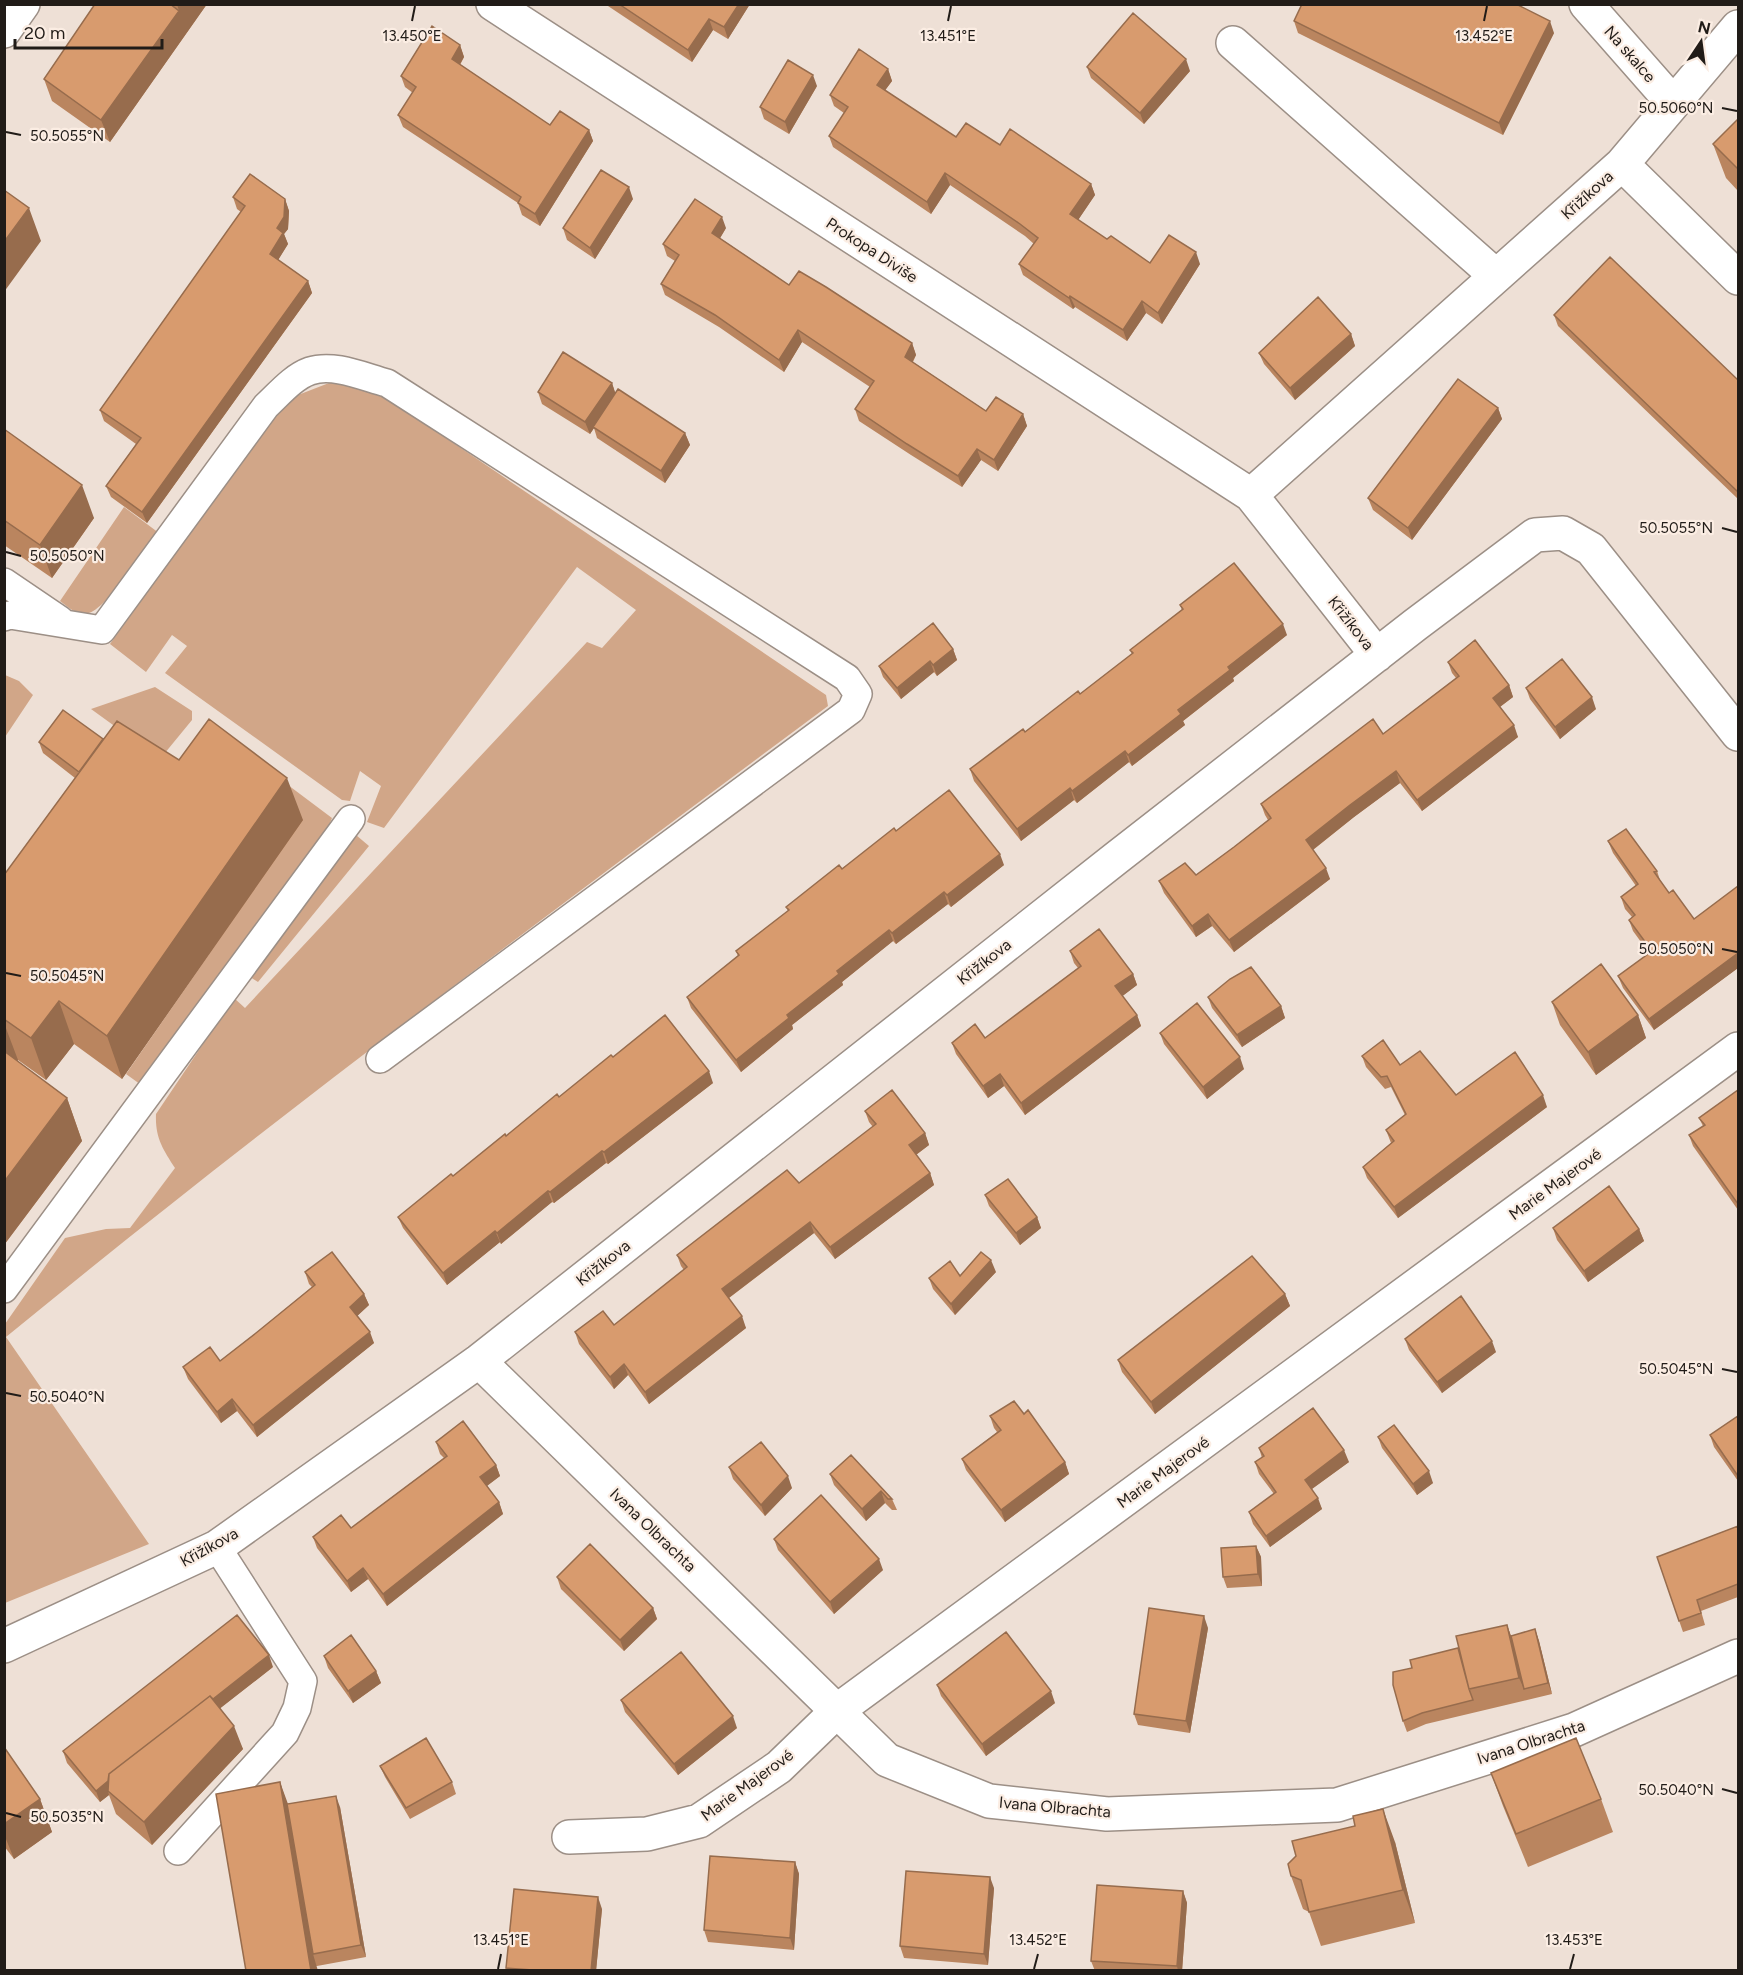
<svg xmlns="http://www.w3.org/2000/svg" width="1743" height="1975" font-family="Figtree,sans-serif">
  <rect width="100%" height="100%" fill="#eee0d6"/>
  <path fill="#d1a688" d="M329,383H346L381,394L826,695L828,706C551,912 273,1118 6,1337L149,1544L5,1603V1324L65,1238L106,1229L130,1228L175,1168C163,1149 155,1138 156,1114L234,998L245,1008L587,642L602,648L636,610L577,567L384,828L367,822L381,786L360,771L350,801L342,800L165,673L187,646L172,635L146,672L110,644L274,416L298,395Z
    M124,507L159,533C146,550 105,613 85,614C75,614 68,607 60,601Z
    M5,675L19,681L33,695L5,737Z
    M155,687L192,711V720L160,759L91,709Z
    M212,728L332,818L327,830L144,1087L126,1074L302,820Z
    M356,835L369,846L258,982L250,977Z"/>
  <g fill="none" stroke-linecap="round" stroke-linejoin="round">
    <g stroke="#9c8f86" stroke-width="30">
      <path id="service" d="M4,582L60,620
        M4,617L10,615L102,630L266,406C279,394 293,377 310,371C334,363 364,377 387,383L847,678L858,694L851,710L380,1059
        M4,1289L351,819
        M178,1851L285,1733L297,1708L303,1681L217,1547"/>
    </g>
    <g stroke="#9c8f86" stroke-width="36">
      <path id="minor" d="M493,4L1251,495L1377,655
        M1586,4L1673,103
        M4,31L23,4
        M1233,43L1496,276
        M1622,164L1738,27
        M1251,495L1622,164L1738,278
        M479,1361L887,1760L989,1801L1107,1814L1337,1805L1574,1730L1738,1656
        M4,1646L217,1547L479,1361L1115,859L1415,625L1535,535L1563,533L1591,549L1738,734
        M569,1837L647,1834L699,1821L779,1767L838,1710L1738,1049"/>
    </g>
    <use href="#service" stroke="#fff" stroke-width="27"/>
    <use href="#minor" stroke="#fff" stroke-width="33"/>
  </g>
  <path fill="#ba855f" d="M95,4H207L110,142L52,101L44,79Z
    M605,4H750L728,39L713,30L692,62Z
    M1294,21L1554,33L1503,135L1298,33Z
    M460,45L464,57L460,65L550,125L589,130L593,141L540,226L522,215L518,203L403,127L398,115L413,93L405,87L401,76Z
    M1087,67L1190,71L1144,124L1091,78Z
    M888,69L892,81L885,90L956,137L1000,145L1091,184L1095,195L1078,220L1107,239L1150,263L1200,264L1162,324L1146,313L1127,341L1075,307L1073,309L1023,275L1019,264L1034,244L1025,236L950,185L931,214L833,147L829,136L844,113L834,106L830,95Z
    M817,86L789,134L764,119L760,107Z
    M1738,119V191L1726,178L1713,144Z
    M233,197L285,199L289,211L288,229L284,234L288,244L278,260L308,281L312,293L147,523L111,497L106,486L136,444L104,421L100,410L241,212L237,209Z
    M633,199L595,259L567,240L563,228Z
    M726,228L720,238L789,285L912,343L916,355L913,362L986,411L1023,414L1027,426L998,471L981,460L962,487L911,455L859,421L855,409L870,387L802,342L784,372L719,327L665,295L661,284L675,261L667,256L663,244Z
    M1554,315L1738,380V499L1558,326Z
    M1351,334L1355,346L1295,400L1264,364L1259,353Z
    M612,383L615,393L685,433L690,445L665,483L597,438L594,428L590,434L542,404L538,392Z
    M1498,408L1502,419L1412,540L1373,510L1368,498Z
    M4,429L94,518L52,578L4,545Z
    M1180,605L1287,635L1233,678L1234,681L1183,721L1185,725L1132,766L1129,762L1077,803L1074,800L1021,841L974,781L970,769L1080,694L1132,654L1130,650L1182,610Z
    M953,649L957,660L937,676L934,672L901,699L883,677L879,666Z
    M1448,662L1509,685L1513,697L1500,707L1518,737L1422,811L1400,783L1354,817L1313,850L1330,879L1234,952L1212,926L1196,937L1164,893L1159,881L1196,875L1234,847L1268,820L1265,815L1261,804L1383,734L1456,678L1452,673Z
    M1526,688L1596,709L1560,739L1530,699Z
    M103,739L179,760L303,820L122,1079L74,1044L46,1080L18,1060L17,1061L67,1098L82,1141L4,1245V875L75,778L43,753L39,742Z
    M896,831L1004,865L951,907L948,904L896,944L893,941L842,982L843,985L792,1025L793,1029L741,1072L691,1008L687,997L738,956L736,951L788,911L786,907Z
    M1608,841L1657,871L1660,880L1669,893L1694,919L1738,886V968L1654,1030L1623,988L1618,976L1649,953L1633,931L1629,920L1632,917L1625,909L1621,897L1636,886L1613,853Z
    M1070,951L1133,974L1137,985L1122,996L1137,1015L1141,1026L1025,1115L1004,1086L988,1098L956,1054L952,1043L985,1038L1078,968L1074,963Z
    M1208,997L1281,1006L1285,1018L1242,1047L1212,1008Z
    M1552,1002L1638,1015L1646,1038L1596,1075L1560,1025Z
    M1160,1033L1244,1069L1207,1099L1164,1044Z
    M1362,1056L1400,1065L1456,1095L1547,1107L1398,1218L1367,1178L1363,1167L1391,1143L1386,1130L1405,1115L1391,1087L1385,1089L1366,1067Z
    M613,1057L713,1083L608,1164L606,1163L554,1203L552,1202L501,1244L500,1242L447,1285L403,1228L398,1217Z
    M1738,1090V1210L1693,1146L1689,1135L1703,1126L1699,1118Z
    M865,1111L925,1133L929,1145L916,1155L930,1173L934,1185L835,1259L814,1233L729,1298L746,1328L649,1404L628,1375L614,1389L579,1344L575,1332L614,1325L684,1270L681,1266L677,1255L799,1183L873,1127L869,1122Z
    M985,1195L1037,1217L1041,1228L1020,1245L989,1206Z
    M1553,1228L1639,1229L1644,1241L1588,1282L1557,1240Z
    M305,1272L364,1294L369,1305L357,1316L374,1343L257,1437L237,1411L221,1423L188,1379L183,1367L220,1361L256,1333L312,1287L309,1284Z
    M996,1272L955,1315L933,1289L929,1278Z
    M1285,1294L1290,1306L1155,1414L1122,1372L1118,1360Z
    M1405,1339L1496,1352L1442,1393L1409,1350Z
    M990,1416L1065,1462L1069,1474L1005,1522L966,1470L962,1459L997,1432L994,1428Z
    M1738,1416V1481L1714,1447L1710,1435Z
    M1378,1437L1433,1483L1417,1495L1382,1448Z
    M436,1442L496,1465L500,1476L487,1486L499,1502L503,1514L387,1606L368,1579L351,1592L317,1548L313,1537L351,1528L444,1458L440,1454Z
    M1259,1448L1349,1462L1312,1489L1322,1509L1270,1547L1253,1524L1249,1512L1274,1494L1259,1474L1255,1462L1262,1458Z
    M851,1455L892,1499L897,1510H892L885,1503L866,1521L834,1485L830,1474Z
    M729,1467L792,1488L765,1516L733,1479Z
    M1738,1526V1597L1701,1611L1705,1625L1683,1632L1657,1557Z
    M774,1539L883,1570L834,1614L778,1550Z
    M1256,1546L1261,1557L1262,1586L1227,1588L1223,1577Z
    M557,1577L653,1608L657,1619L624,1651L561,1589Z
    M1507,1625L1511,1636L1535,1629L1539,1641L1552,1694L1426,1724L1407,1732L1403,1721L1412,1668L1458,1648Z
    M1208,1628L1190,1733L1138,1725L1134,1714Z
    M324,1656L376,1671L381,1683L353,1703L328,1668Z
    M273,1667L220,1708L243,1749L152,1845L116,1814L109,1795L100,1802L67,1763L63,1751Z
    M937,1685L1055,1703L986,1756L941,1696Z
    M621,1700L737,1728L678,1775L625,1712Z
    M4,1747L40,1799L52,1832L14,1859L4,1846Z
    M380,1766L452,1782L456,1794L410,1819L385,1777Z
    M1491,1773L1601,1799L1613,1832L1528,1867L1503,1806Z
    M280,1782L287,1804L340,1807L366,1957L317,1966L246,1971Z
    M1395,1842L1415,1923L1321,1946L1309,1912L1303,1909L1291,1876Z
    M795,1862L799,1874L794,1950L708,1942L704,1930Z
    M994,1888L988,1965L904,1958L900,1946Z
    M1183,1891L1187,1903L1182,1971H1095L1091,1961Z
    M602,1909L596,1971H507L506,1968Z"/>
  <path fill="#976c4d" d="M177,4H207L110,142L101,120L179,11Z
    M739,4H750L728,39L724,27Z
    M709,19L713,30L692,62L688,50Z
    M1550,21L1554,33L1503,135L1499,123Z
    M460,45L464,57L456,71L452,59Z
    M1186,59L1190,71L1144,124L1140,113Z
    M888,69L892,81L881,96L877,85Z
    M813,75L817,86L789,134L785,122Z
    M589,130L593,141L540,226L535,214Z
    M945,173L950,185L931,214L927,202Z
    M1091,184L1095,195L1074,226L1070,214Z
    M629,187L633,199L595,259L590,248Z
    M285,199L289,211L288,229L284,234L288,244L275,265L270,254L277,228Z
    M29,208L41,241L4,292V242Z
    M722,217L726,228L716,245L712,233Z
    M1196,252L1200,264L1162,324L1158,313Z
    M308,281L312,293L147,523L142,512Z
    M1070,296L1075,307L1073,309L1069,298Z
    M1142,301L1146,313L1127,341L1123,330Z
    M798,330L802,342L784,372L779,360Z
    M1351,334L1355,346L1295,400L1290,388Z
    M912,343L916,355L909,368L905,357Z
    M612,383L616,395L590,434L585,422Z
    M1498,408L1502,419L1412,540L1408,528Z
    M1023,414L1027,426L998,471L994,460Z
    M685,433L690,445L665,483L661,471Z
    M977,449L981,460L962,487L958,476Z
    M82,485L94,518L52,578L40,545Z
    M1283,624L1287,635L1233,678L1234,681L1183,721L1185,725L1132,766L1128,755L1228,667Z
    M953,649L957,660L937,676L933,665Z
    M930,661L934,672L901,699L897,688Z
    M1509,685L1513,697L1497,709L1493,698Z
    M1592,697L1596,709L1560,739L1555,727Z
    M1514,725L1518,737L1422,811L1417,800Z
    M1125,751L1129,762L1077,803L1072,791Z
    M1396,771L1400,783L1354,817L1310,852L1306,840L1350,805Z
    M287,778L303,820L122,1079L107,1036Z
    M1070,788L1074,800L1021,841L1017,829Z
    M1000,854L1004,865L951,907L947,895Z
    M1326,868L1330,879L1234,952L1229,940Z
    M944,892L948,904L896,944L892,933Z
    M1208,914L1212,926L1196,937L1192,926Z
    M889,930L893,941L842,982L843,985L792,1025L793,1029L741,1072L736,1060L837,971Z
    M1738,953V968L1654,1030L1649,1019Z
    M1133,974L1137,985L1120,998L1115,986Z
    M59,1001L74,1044L46,1080L31,1038Z
    M1281,1006L1285,1018L1242,1047L1237,1035Z
    M1137,1015L1141,1026L1025,1115L1021,1103Z
    M1638,1015L1646,1038L1596,1075L1588,1052Z
    M4,1023L18,1060L4,1078Z
    M1240,1057L1244,1069L1207,1099L1203,1087Z
    M709,1071L713,1083L608,1164L604,1152Z
    M1000,1074L1004,1086L988,1098L983,1086Z
    M1543,1095L1547,1107L1398,1218L1394,1207Z
    M67,1098L82,1141L4,1245V1182Z
    M925,1133L929,1145L913,1157L909,1145Z
    M602,1151L606,1163L554,1203L550,1192Z
    M930,1173L934,1185L835,1259L830,1247Z
    M548,1191L552,1202L501,1244L497,1233Z
    M1037,1217L1041,1228L1020,1245L1016,1233Z
    M810,1222L814,1233L726,1300L722,1289Z
    M1639,1229L1644,1241L1588,1282L1584,1271Z
    M495,1231L500,1242L447,1285L443,1273Z
    M991,1260L996,1272L955,1315L951,1304Z
    M364,1294L369,1305L354,1319L350,1307Z
    M1285,1294L1290,1306L1155,1414L1151,1402Z
    M742,1316L746,1328L649,1404L645,1392Z
    M370,1332L374,1343L257,1437L253,1425Z
    M1492,1341L1496,1352L1442,1393L1437,1382Z
    M624,1364L628,1375L614,1389L610,1377Z
    M232,1399L237,1411L221,1423L217,1412Z
    M1344,1450L1349,1462L1309,1491L1305,1480Z
    M1065,1462L1069,1474L1005,1522L1001,1510Z
    M496,1465L500,1476L484,1488L480,1477Z
    M1429,1471L1433,1483L1417,1495L1413,1484Z
    M788,1476L792,1488L765,1516L761,1505Z
    M881,1491L885,1503L866,1521L862,1509Z
    M1318,1498L1322,1509L1270,1547L1266,1536Z
    M499,1502L503,1514L387,1606L383,1594Z
    M1256,1546L1261,1557L1262,1586L1258,1574Z
    M879,1559L883,1570L834,1614L830,1602Z
    M363,1568L368,1579L351,1592L347,1581Z
    M653,1608L657,1619L624,1651L620,1640Z
    M1204,1616L1208,1628L1190,1733L1186,1721Z
    M1507,1625L1515,1647L1524,1689L1519,1678Z
    M1535,1629L1539,1641L1552,1694L1548,1683Z
    M269,1655L273,1667L111,1794L108,1791L109,1795L100,1802L96,1791Z
    M376,1671L381,1683L353,1703L348,1691Z
    M1051,1691L1055,1703L986,1756L982,1744Z
    M733,1716L737,1728L678,1775L674,1764Z
    M234,1726L243,1749L152,1845L144,1822Z
    M280,1782L292,1815L313,1954L318,1971H311Z
    M336,1796L340,1807L366,1957L361,1945Z
    M40,1799L52,1832L14,1859L4,1834V1824Z
    M1383,1809L1395,1842L1415,1923L1403,1890Z
    M795,1862L799,1874L794,1950L790,1938Z
    M990,1877L994,1888L988,1965L984,1954Z
    M1183,1891L1187,1903L1182,1971H1178L1177,1966Z
    M598,1897L602,1909L596,1971H591Z"/>
  <path fill="#d89b6e" stroke="#976c4d" stroke-width="1.5" d="M95,4H170L179,11L101,120L44,79Z
    M619,4H739L724,27L709,19L688,50Z
    M1302,4H1516L1550,21L1499,123L1294,21Z
    M1133,13L1186,59L1140,113L1087,67Z
    M432,26L460,45L452,59L550,125L560,111L589,130L535,214L518,203L521,197L398,115L416,87L401,76Z
    M859,49L888,69L877,85L956,137L966,123L1000,145L1010,129L1091,184L1070,214L1107,239L1111,236L1150,263L1169,235L1196,252L1158,313L1142,301L1123,330L1070,296L1069,298L1019,264L1038,238L1020,224L945,173L927,202L829,136L848,107L830,95Z
    M788,60L813,75L785,122L760,107Z
    M1738,119V169L1713,144Z
    M601,170L629,187L590,248L563,228Z
    M250,174L285,199L284,217L277,228L283,233L270,254L308,281L142,512L106,486L141,438L100,410L245,206L233,197Z
    M4,190L29,208L4,242Z
    M695,199L722,217L712,233L789,285L799,271L826,287L912,343L905,357L986,411L996,397L1023,414L994,460L977,449L958,476L907,444L855,409L874,381L798,330L779,360L715,315L661,284L679,255L663,244Z
    M1610,257L1738,380V492L1554,315Z
    M1318,297L1351,334L1290,388L1259,353Z
    M563,352L612,383L585,422L538,392Z
    M1458,379L1498,408L1408,528L1368,498Z
    M618,389L685,433L661,471L593,427Z
    M4,429L82,485L40,545L4,520Z
    M1234,563L1283,624L1228,667L1230,670L1178,710L1181,714L1128,755L1125,751L1072,791L1070,788L1017,829L970,769L1023,729L1025,732L1078,691L1080,694L1133,653L1130,650L1183,609L1180,605Z
    M933,623L953,649L933,665L930,661L897,688L879,666Z
    M1475,640L1509,685L1493,698L1514,725L1417,800L1396,771L1350,805L1306,840L1326,868L1229,940L1208,914L1192,926L1159,881L1185,863L1196,875L1234,847L1271,818L1261,804L1373,719L1383,734L1459,676L1448,662Z
    M1562,659L1592,697L1555,727L1526,688Z
    M63,710L103,739L79,772L39,742Z
    M209,719L287,778L107,1036L59,1001L31,1038L4,1019V875L117,721L179,760Z
    M949,790L1000,854L947,895L944,892L892,933L889,930L837,971L839,974L787,1015L789,1018L736,1060L687,997L739,955L736,951L789,910L786,907L839,865L842,869L894,828L896,831Z
    M1626,829L1657,871L1654,872L1669,893L1673,890L1694,919L1738,886V953L1649,1019L1618,976L1652,951L1629,920L1635,915L1621,897L1638,884L1608,841Z
    M1099,929L1133,974L1115,986L1137,1015L1021,1103L1000,1074L983,1086L952,1043L975,1024L985,1038L1081,966L1070,951Z
    M1601,964L1638,1015L1588,1052L1552,1002Z
    M1251,967L1281,1006L1237,1035L1208,997L1230,979Z
    M1197,1003L1240,1057L1203,1087L1160,1033Z
    M665,1015L709,1071L604,1152L602,1151L550,1192L548,1191L497,1233L495,1231L443,1273L398,1217L451,1174L453,1176L505,1134L506,1136L557,1094L559,1097L611,1055L613,1057Z
    M1383,1040L1400,1065L1420,1051L1456,1095L1515,1052L1543,1095L1394,1207L1363,1167L1394,1141L1386,1130L1406,1114L1387,1076L1381,1077L1362,1056Z
    M4,1051L67,1098L4,1182Z
    M892,1090L925,1133L909,1145L930,1173L830,1247L810,1222L722,1289L742,1316L645,1392L624,1364L610,1377L575,1332L603,1311L614,1325L687,1267L677,1255L787,1170L799,1183L876,1124L865,1111Z
    M1738,1090V1204L1689,1135L1705,1125L1699,1118Z
    M1008,1179L1037,1217L1016,1233L985,1195Z
    M1609,1186L1639,1229L1584,1271L1553,1228Z
    M332,1252L364,1294L350,1307L370,1332L253,1425L232,1399L217,1412L183,1367L210,1347L220,1361L256,1333L315,1285L305,1272Z
    M981,1252L991,1260L951,1304L929,1278L950,1261L960,1276Z
    M1252,1256L1285,1294L1151,1402L1118,1360Z
    M1461,1296L1492,1341L1437,1382L1405,1339Z
    M1014,1401L1024,1414L1028,1410L1065,1462L1001,1510L962,1459L1001,1430L990,1416Z
    M1313,1408L1344,1450L1305,1480L1318,1498L1266,1536L1249,1512L1276,1492L1255,1462L1264,1456L1259,1448Z
    M1738,1416V1476L1710,1435Z
    M463,1421L496,1465L480,1477L499,1502L383,1594L363,1568L347,1581L313,1537L341,1515L351,1528L447,1456L436,1442Z
    M1394,1425L1429,1471L1413,1484L1378,1437Z
    M761,1442L788,1476L761,1505L729,1467Z
    M851,1455L892,1499H888L881,1491L862,1509L830,1474Z
    M821,1495L879,1559L830,1602L774,1539Z
    M1738,1526V1584L1697,1600L1701,1613L1679,1621L1657,1557Z
    M590,1544L653,1608L620,1640L557,1577Z
    M1256,1546L1258,1574L1223,1577L1221,1548Z
    M1149,1608L1204,1616L1186,1721L1134,1714Z
    M237,1615L269,1655L213,1699L210,1696L109,1774L108,1781L96,1791L63,1751Z
    M1507,1625L1519,1678L1469,1689L1456,1636Z
    M1535,1629L1548,1683L1524,1689L1511,1636Z
    M1006,1632L1051,1691L982,1744L937,1685Z
    M351,1635L376,1671L348,1691L324,1656Z
    M1458,1648L1469,1689L1473,1700L1422,1713L1403,1721L1393,1685V1672L1412,1668L1410,1660Z
    M681,1652L733,1716L674,1764L621,1700Z
    M210,1696L234,1726L144,1822L108,1791L109,1774Z
    M426,1738L452,1782L406,1808L380,1766Z
    M1576,1738L1601,1799L1516,1834L1491,1773Z
    M4,1747L40,1799L4,1824Z
    M280,1782L311,1971H246L216,1794Z
    M336,1796L361,1945L313,1954L287,1804Z
    M1383,1809L1403,1890L1309,1912L1301,1880L1291,1876L1288,1864L1296,1856L1292,1841L1355,1826L1353,1816Z
    M710,1856L795,1862L790,1938L704,1930Z
    M906,1871L990,1877L984,1954L900,1946Z
    M1097,1885L1183,1891L1177,1966L1091,1961Z
    M514,1889L598,1897L591,1971H547L506,1968Z"/>
  <path fill="none" stroke="#211c18" stroke-width="2" d="M412,21L415,6M948,21L951,6M1484,21L1487,6M1722,108L1737,111M6,132L21,135M1722,528L1737,532M6,552L21,556M1722,949L1737,952M6,973L21,976M1722,1369L1737,1372M6,1393L21,1396M1722,1789L1737,1793M6,1813L21,1817M498,1969L501,1954M1034,1969L1038,1954M1570,1969L1574,1954"/>
  <g text-anchor="middle" dominant-baseline="central" stroke-width="4.5" stroke-linejoin="round" paint-order="stroke">
    <g font-size="16" fill="#211c18" stroke="#fbede3">
      <text transform="translate(1630 54) rotate(49)">Na skalce</text>
      <text transform="translate(1587 195) rotate(-42)">Křižíkova</text>
      <text transform="translate(872 250) rotate(33)">Prokopa Diviše</text>
      <text transform="translate(1351 623) rotate(52)">Křižíkova</text>
      <text transform="translate(984 962) rotate(-38)">Křižíkova</text>
      <text transform="translate(1555 1184) rotate(-36)">Marie Majerové</text>
      <text transform="translate(603 1263) rotate(-38)">Křižíkova</text>
      <text transform="translate(1163 1472) rotate(-36)">Marie Majerové</text>
      <text transform="translate(653 1530) rotate(44)">Ivana Olbrachta</text>
      <text transform="translate(209 1547) rotate(-29)">Křižíkova</text>
      <text transform="translate(1531 1742) rotate(-18)">Ivana Olbrachta</text>
      <text transform="translate(747 1785) rotate(-36)">Marie Majerové</text>
      <text transform="translate(1055 1807) rotate(5)">Ivana Olbrachta</text>
    </g>
  </g>
  <g font-size="15" text-anchor="middle" fill="#211c18" stroke="#fbede3" stroke-width="4.5" stroke-linejoin="round" paint-order="stroke">
    <text x="412" y="41">13.450°E</text>
    <text x="948" y="41">13.451°E</text>
    <text x="1484" y="41">13.452°E</text>
    <text x="1676" y="113">50.5060°N</text>
    <text x="67" y="141">50.5055°N</text>
    <text x="1676" y="533">50.5055°N</text>
    <text x="67" y="561">50.5050°N</text>
    <text x="1676" y="954">50.5050°N</text>
    <text x="67" y="981">50.5045°N</text>
    <text x="1676" y="1374">50.5045°N</text>
    <text x="67" y="1402">50.5040°N</text>
    <text x="1676" y="1795">50.5040°N</text>
    <text x="67" y="1822">50.5035°N</text>
    <text x="501" y="1945">13.451°E</text>
    <text x="1038" y="1945">13.452°E</text>
    <text x="1574" y="1945">13.453°E</text>
  </g>
  <rect width="1743" height="1975" fill="none" stroke="#211c18" stroke-width="12"/>
  <g transform="translate(1701 42) rotate(13)" stroke="#fbede3" stroke-width="4.5" paint-order="stroke">
  <path d="M0-4.5L10 22L0 15L-10 22Z" fill="#211c18"/>
  <text y="-9" font-size="16" font-weight="bold" text-anchor="middle" fill="#211c18">N</text>
  </g>
  <path d="M15 39v9h147v-9" fill="none" stroke="#211c18" stroke-width="3"/>
  <text x="24" y="39" font-size="18" fill="#211c18" stroke="#fbede3" stroke-width="4.5" paint-order="stroke">20 m</text>
</svg>
